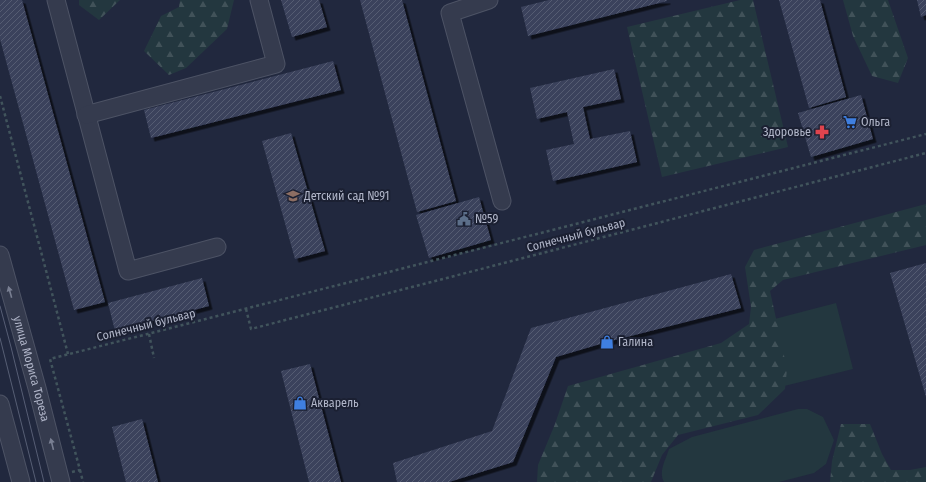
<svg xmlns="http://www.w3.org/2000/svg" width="926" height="482" font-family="'Fira Sans Condensed',sans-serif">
  <defs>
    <pattern id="forest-firs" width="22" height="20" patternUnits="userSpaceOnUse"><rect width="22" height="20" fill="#23373f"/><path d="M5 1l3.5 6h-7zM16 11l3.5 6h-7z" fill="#415259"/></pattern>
    <pattern id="building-hatch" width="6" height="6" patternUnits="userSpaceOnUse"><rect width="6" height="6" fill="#3b425c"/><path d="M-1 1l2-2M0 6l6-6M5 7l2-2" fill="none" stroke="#555b72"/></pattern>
    <filter id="shadow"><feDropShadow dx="3.5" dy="3.5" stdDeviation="0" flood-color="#0009"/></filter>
  </defs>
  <rect width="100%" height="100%" fill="#21283e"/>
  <path fill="#23373f" d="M836,303L853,369L768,390L751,325Z
    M798,409H807L823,417L834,440L826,464L814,473L779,482H664C658,472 666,459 669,449L692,437Z"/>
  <path fill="url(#forest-firs)" d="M79,0H120L99,20L79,5Z
    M180,0H234L227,29L186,68L169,75L144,51L161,16L179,7Z
    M740,0H753L788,147L662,177L627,27Z
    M843,0H888L908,58L898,83L872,76L853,36Z
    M926,204V245L783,280L770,291L787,369L785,389L758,415L678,435L662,455L651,482H537L538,465L555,424L568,386L721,343L749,324L751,307L745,267L754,250Z
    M841,424H870L882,454L891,470H910L926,467V482H830L832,461Z"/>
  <path fill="url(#building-hatch)" filter="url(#shadow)" d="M0,0H22L105,302L74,310L0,39Z
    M281,0H319L327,27L292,37Z
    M360,0H402L456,201L417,212Z
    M549,0H667V1L528,36L521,7Z
    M779,0H820L846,97L809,108Z
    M917,0H926V15L921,17Z
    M333,61L341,90L151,138L144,110Z
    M614,69L621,99L583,107L590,139L630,131L637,162L553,181L546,150L574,144L567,112L537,119L530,88Z
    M861,95L873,139L811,157L798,113Z
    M291,133L325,251L295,259L262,141Z
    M479,197L491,240L429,258L416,215Z
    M926,263V397L890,273Z
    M731,274L741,308L607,342L556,357L513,462L449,482H397L393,463L492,431L531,328Z
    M202,278L209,306L115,331L108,303Z
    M310,364L341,482H309L281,371Z
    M142,419L158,482H126L112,427Z"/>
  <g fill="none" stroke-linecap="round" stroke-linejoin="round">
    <g stroke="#4d5365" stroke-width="19">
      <g id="minor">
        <path d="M56,0L128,271L217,247"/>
        <path d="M489,0L450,13L502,201"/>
        <path d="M86,115L276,64L259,0"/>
        <path id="s1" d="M0,255L37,388L61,482"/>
        <path d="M0,404L21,482"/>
      </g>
    </g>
    <path stroke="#41545c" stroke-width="2.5" stroke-dasharray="3 3" stroke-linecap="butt" d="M0,96L68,354
      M246,309L251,329L926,153
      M149,334L154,358
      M80,470L83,482
      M72,472L80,470L50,359L926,134"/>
    <use href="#minor" stroke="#353b4e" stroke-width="17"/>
    <path stroke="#575e75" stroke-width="1" d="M0,306L11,347L44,482
      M0,338L36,482"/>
  </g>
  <defs><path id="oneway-solid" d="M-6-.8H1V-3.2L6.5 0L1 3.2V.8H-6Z"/></defs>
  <g fill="#797f92">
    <use href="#oneway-solid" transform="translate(10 292) rotate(-106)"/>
    <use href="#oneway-solid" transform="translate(52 444) rotate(-104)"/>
  </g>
  <defs>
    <g id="supermarket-bare" transform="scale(1.08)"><path d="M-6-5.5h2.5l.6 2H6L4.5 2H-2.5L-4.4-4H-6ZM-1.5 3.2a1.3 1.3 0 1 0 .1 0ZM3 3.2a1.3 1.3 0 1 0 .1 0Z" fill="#3f7fe0" stroke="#1b2032" stroke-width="2.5" paint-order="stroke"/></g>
    <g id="pharmacy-bare" transform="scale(1.08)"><path d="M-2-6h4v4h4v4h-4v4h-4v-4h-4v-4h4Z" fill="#e0444e" stroke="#1b2032" stroke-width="2.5" paint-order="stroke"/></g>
    <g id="school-bare" transform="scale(1.08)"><path d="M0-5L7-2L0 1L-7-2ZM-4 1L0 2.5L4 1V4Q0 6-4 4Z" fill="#8d6e63" stroke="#1b2032" stroke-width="2.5" paint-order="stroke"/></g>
    <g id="civic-bare" transform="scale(1.08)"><path d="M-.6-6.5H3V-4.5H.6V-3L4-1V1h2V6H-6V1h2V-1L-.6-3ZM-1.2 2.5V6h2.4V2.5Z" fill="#5c6f8a" stroke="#1b2032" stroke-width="2.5" paint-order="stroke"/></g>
    <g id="shop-bare" transform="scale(1.08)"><path d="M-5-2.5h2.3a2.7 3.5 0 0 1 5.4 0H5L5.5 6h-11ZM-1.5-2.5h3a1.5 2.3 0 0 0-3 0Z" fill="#3f7fe0" stroke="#1b2032" stroke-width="2.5" paint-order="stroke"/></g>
  </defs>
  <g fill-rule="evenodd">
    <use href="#supermarket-bare" x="850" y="122"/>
    <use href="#pharmacy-bare" x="822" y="132"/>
    <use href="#school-bare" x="293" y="196"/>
    <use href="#civic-bare" x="464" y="219"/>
    <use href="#shop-bare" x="607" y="342"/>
    <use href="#shop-bare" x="300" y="403"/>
  </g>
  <g text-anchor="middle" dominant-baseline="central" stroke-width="4" stroke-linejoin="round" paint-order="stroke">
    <g font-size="12" fill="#b1b6c9" stroke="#1b2032" text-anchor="start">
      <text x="861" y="122">Ольга</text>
      <text x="811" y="132" text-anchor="end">Здоровье</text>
      <text x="304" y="196">Детский сад №91</text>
      <text x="475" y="219">№59</text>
      <text x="618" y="342">Галина</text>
      <text x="311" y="403">Акварель</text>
    </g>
    <g font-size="12" fill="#b1b6c9" stroke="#1b2032">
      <text transform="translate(576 235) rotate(-15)">Солнечный бульвар</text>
      <text transform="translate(146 325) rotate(-14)">Солнечный бульвар</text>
      <text stroke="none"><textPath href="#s1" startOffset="118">улица Мориса Тореза</textPath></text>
    </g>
  </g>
</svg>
